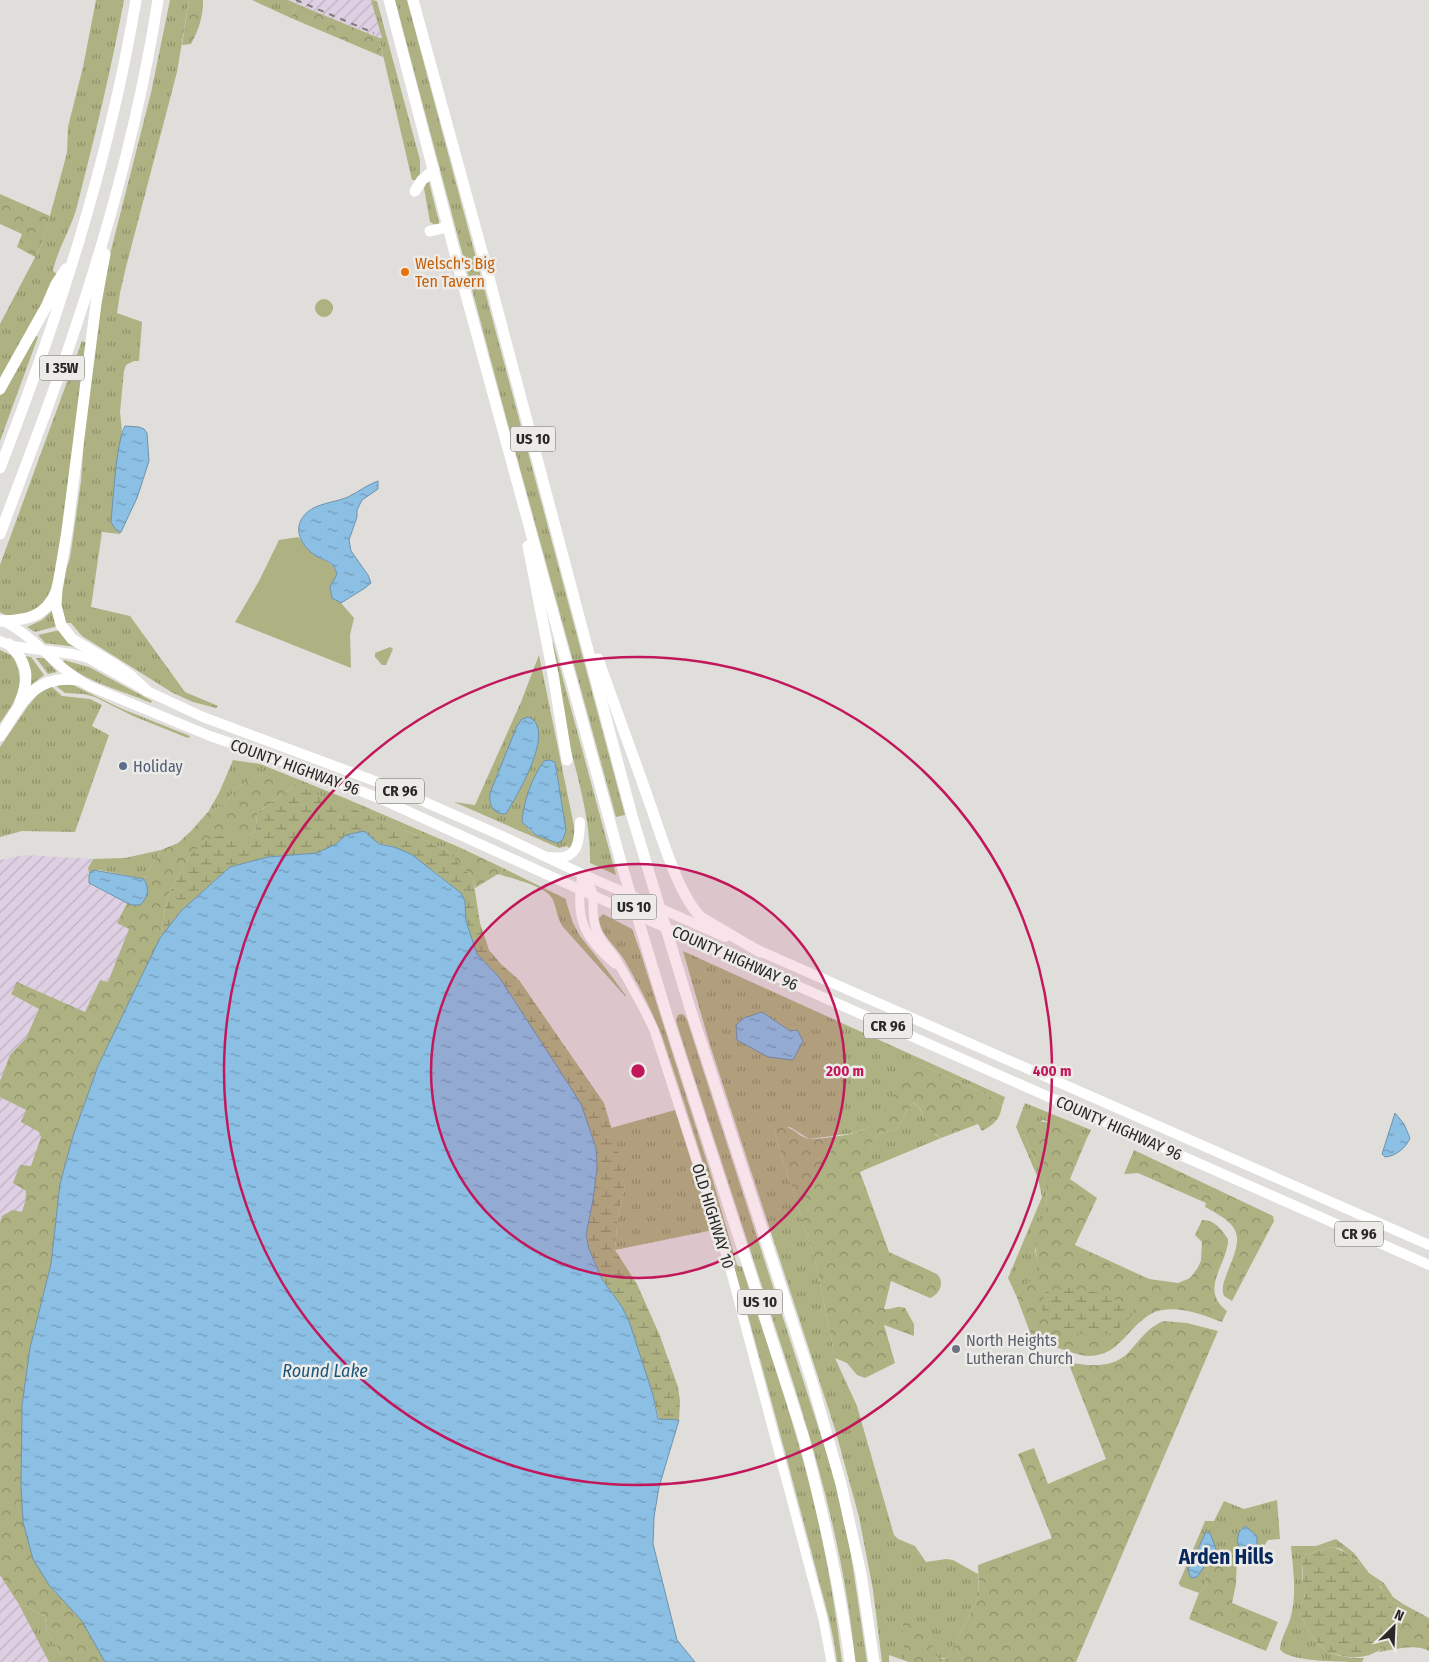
<svg xmlns="http://www.w3.org/2000/svg" width="1429" height="1662" font-family="'Fira Sans Condensed',sans-serif">
  <defs>
    <pattern id="industrial-furrows" width="10" height="10" patternUnits="userSpaceOnUse" patternTransform="scale(1.25)"><rect width="10" height="10" fill="#decfe2"/><path d="M-1 1l2-2M0 10L10 0M9 11l2-2" fill="none" stroke="#beb2c2"/></pattern>
    <pattern id="grass-tufts" width="24" height="20" patternUnits="userSpaceOnUse" patternTransform="scale(1.25)"><rect width="24" height="20" fill="#aeb182"/><path d="M3 7l-1-3M5 7V3M7 7l1-3M15 17l-1-3M17 17v-4M19 17l1-3" fill="none" stroke="#8e906a"/></pattern>
    <pattern id="forest-crowns" width="20" height="18" patternUnits="userSpaceOnUse" patternTransform="scale(1.25)"><rect width="20" height="18" fill="#aeb182"/><path d="M2 6a3 3 0 1 1 6 0M12 15a3 3 0 1 1 6 0" fill="none" stroke="#8e906a"/></pattern>
    <pattern id="wetland-marsh" width="20" height="14" patternUnits="userSpaceOnUse" patternTransform="scale(1.25)"><rect width="20" height="14" fill="#aeb182"/><path d="M1 5h8M5 5V1M11 12h8M15 12V8" fill="none" stroke="#8e906a"/></pattern>
    <pattern id="water-ripples" width="26" height="14" patternUnits="userSpaceOnUse" patternTransform="scale(1.25)"><rect width="26" height="14" fill="#8cbfe4"/><path d="M2 4q2-2 4 0t4 0M15 11q2-2 4 0t4 0" fill="none" stroke="#729bb9"/></pattern>
  </defs>
  <rect width="100%" height="100%" fill="#e0dedb"/>
  <path fill="url(#industrial-furrows)" d="M288,0H371L382,38H379Z
    M25,855L93,859L88,868V880L92,886L127,903L117,923L130,929L108,982L100,980L85,1012L11,994L39,1009L26,1038L10,1055L0,1081V860Z
    M0,1097L26,1110L22,1122L39,1132L41,1137L31,1166L13,1183L26,1191L25,1202L22,1213L0,1222Z
    M0,1575L18,1603L49,1662H0Z"/>
  <path fill="url(#grass-tufts)" fill-rule="evenodd" d="M96,0H124C111,71 94,140 76,210C70,230 57,251 53,271L57,274L46,299L0,381V324L41,246L49,219L67,153L68,127L83,67Z
    M170,0H189L177,72L126,267L120,293L117,313L142,322L139,361H134L126,365L124,371L120,412L122,431L117,467L111,522L116,530L121,532L120,534L102,532L91,607L130,616L185,692L218,706L216,708L193,702L173,693L82,636L71,623H66L61,605V596L65,572L70,558L81,481L87,397L107,266L151,93Z
    M252,0H288L297,4L291,18Z
    M371,0L377,1L420,160V174L416,180H412L379,38H382Z
    M395,0H407L625,815L616,817L511,436Z
    M429,182L440,226L435,225L430,222L424,188L426,183Z
    M315 308a9 9 0 1 1 18 0a9 9 0 1 1-18 0Z
    M35,335L38,337L0,441V396Z
    M82,341L88,343L54,583L52,584C48,605 36,613 15,615C9,615 5,616 0,612V565Z
    M52,611L58,626L35,632L27,627L42,620Z
    M60,630L76,647L45,643L38,635Z
    M550,642H553L616,875L590,863C591,820 577,776 567,734C560,704 556,673 550,642Z
    M390,647L393,649L386,665H382L375,657V653Z
    M0,650L13,656C27,686 17,698 0,723Z
    M539,655L574,826C575,835 576,842 569,848L567,846L559,848L454,802L475,805L521,702ZM555,762L564,816L557,843L536,835L528,829Z
    M24,656L31,657L44,675L31,685Z
    M36,658H44L57,672L48,674Z
    M64,660L89,667L152,701L151,703C121,690 88,683 63,662Z
    M65,684L73,685L120,708L190,736L189,738L185,737L133,716L95,697L84,694L65,693L56,686Z
    M51,686L62,696L90,699L102,705L92,726L109,735L75,832L22,831L0,837V747L28,706L38,694Z
    M233,760L260,764L347,799L461,848L453,858L447,851L409,832L262,774L236,788L225,804L208,812L219,793Z
    M161,850L144,879L99,870H93L89,874L88,868L93,859L125,858Z
    M503,868L566,899V901L573,923L580,936L607,970L626,996H625L563,927C557,918 557,910 553,900C548,887 514,879 501,875Z
    M603,914L632,929L640,951L713,1181L737,1265L742,1267C763,1332 786,1397 804,1464C822,1529 834,1595 842,1662H837C834,1636 827,1610 820,1585C810,1545 799,1506 789,1467C751,1323 711,1180 663,1039C653,1012 639,986 625,961C617,947 600,935 599,918Z
    M683,951L1005,1097L1002,1106L994,1098L917,1063L886,1111L871,1126L855,1133L809,1139L790,1127L774,1131L817,1268L835,1358L857,1406L894,1535L898,1539L915,1546L926,1562L946,1559L953,1560L978,1574L979,1596L948,1658H938L933,1652L930,1635L902,1625L905,1639L906,1661L889,1655V1662H882L873,1590L859,1517L835,1429L710,1045ZM762,1012L790,1031L744,1018Z
    M681,1014L684,1015L687,1020L834,1476L850,1548L867,1662H855C844,1538 806,1420 767,1302C737,1208 706,1115 676,1021L678,1015Z
    M914,1103L918,1106L935,1135L941,1138L869,1168C869,1150 868,1135 889,1131C893,1130 896,1130 899,1126C905,1118 905,1108 914,1103Z
    M1025,1103L1091,1130L1087,1138L1043,1120L1022,1129L1047,1189L1046,1208L1035,1250L1040,1272L1016,1295L1008,1278L1042,1197L1038,1178L1016,1127Z
    M675,1110L713,1230L615,1250L618,1214L625,1187L611,1128Z
    M1277,1500L1280,1539L1268,1540L1259,1553L1254,1555H1226L1207,1570L1205,1587L1199,1593L1180,1586L1179,1583L1205,1521H1214L1224,1501L1244,1509ZM1245,1526L1254,1549L1245,1550L1240,1530Z
    M1336,1539L1354,1553L1369,1573L1384,1583L1393,1597L1403,1604L1402,1606L1394,1603L1387,1598L1381,1587L1364,1575L1359,1563L1341,1549L1331,1547L1305,1555L1302,1559C1302,1570 1301,1582 1306,1592C1304,1597 1301,1602 1301,1607C1300,1621 1316,1646 1329,1652C1339,1657 1352,1658 1364,1658L1362,1662C1345,1662 1286,1662 1280,1649C1281,1638 1288,1627 1291,1616C1297,1593 1293,1570 1291,1546H1316Z
    M18,1603L45,1616L47,1631L66,1662H49Z"/>
  <path fill="url(#forest-crowns)" d="M189,0H203C203,17 199,29 191,44L182,45Z
    M297,4L379,38L383,57L291,18Z
    M0,194L50,216L41,246L35,257L17,247L22,234L0,224Z
    M262,774L295,785L257,813L256,830L244,841L190,855L167,897L160,938L153,955L98,1066L73,1136L60,1184L51,1264L30,1348L22,1405L21,1486L49,1585L82,1621L105,1662H66L47,1631L45,1616L18,1603L0,1575V1222L2,1216L12,1210L22,1212L25,1202L26,1191L13,1183L20,1165L31,1166L41,1137L39,1132L21,1122L26,1110L0,1097V1081L10,1055L26,1038L39,1009L11,994L17,982L85,1012L100,980L108,982L129,929L117,923L127,903L132,905L147,884L144,879L161,850L178,843L191,831L208,812L225,804L236,788Z
    M461,848L503,868L501,875L498,874L475,888L473,878L453,858Z
    M917,1063L994,1098L1002,1106C1000,1120 993,1125 982,1131L978,1124L941,1138C924,1130 925,1108 914,1103C905,1108 905,1118 899,1126C896,1130 893,1130 889,1131C868,1135 869,1151 869,1168L860,1172L889,1252L937,1274C945,1282 940,1294 930,1298L891,1281L884,1309C893,1310 895,1305 905,1308L914,1324V1336L884,1325L895,1363L865,1378L857,1375L847,1363L835,1358L817,1268L774,1131L777,1127C794,1125 796,1136 809,1139C814,1140 849,1135 855,1133C895,1121 894,1072 917,1063Z
    M1033,1120L1051,1123L1087,1138L1070,1179L1097,1198L1075,1245L1149,1279L1178,1283L1190,1278L1197,1269L1201,1261L1202,1242L1195,1235L1202,1220C1214,1219 1222,1230 1228,1239C1228,1265 1198,1289 1227,1311L1222,1322C1203,1315 1179,1305 1158,1311C1141,1316 1130,1334 1117,1345C1110,1352 1099,1356 1089,1356C1074,1355 1044,1343 1031,1335L1016,1295L1039,1272L1034,1238L1046,1208L1047,1189L1022,1129V1121Z
    M1134,1150L1273,1216L1274,1221L1232,1301L1224,1296C1221,1287 1224,1282 1227,1273C1243,1235 1243,1227 1205,1207L1206,1203L1138,1173L1124,1174Z
    M1163,1321L1187,1323L1218,1331L1076,1662H909L906,1661C905,1649 900,1627 904,1619L907,1618L925,1629L930,1635C933,1646 932,1662 948,1658L979,1596L978,1565L1052,1538L1018,1454L1034,1448L1048,1484L1106,1459L1068,1362C1088,1366 1112,1369 1128,1353C1139,1341 1147,1328 1163,1321Z
    M1226,1555H1237L1236,1584L1232,1603L1278,1622L1266,1651L1189,1619L1199,1593L1205,1587L1207,1570L1218,1559Z
    M1387,1598L1394,1603L1402,1606L1403,1604L1429,1618V1651C1415,1643 1393,1650 1378,1652C1394,1636 1398,1618 1387,1598Z"/>
  <path fill="url(#wetland-marsh)" d="M295,785L409,832L447,851L473,878L480,923L489,950L501,964L519,980L604,1103L619,1154L625,1187L618,1214L615,1250L637,1284L660,1336L678,1387L680,1401L679,1420L659,1419L653,1395L622,1307L602,1279L589,1249L586,1235L593,1200L597,1168L596,1148L591,1132L562,1074L499,977L477,954L466,921L461,893L435,872L394,847L346,835L336,844L317,853L268,857L230,867L181,911L160,938L167,897L190,855L206,840L228,833L244,841L256,830L257,813Z
    M1068,1288L1101,1293L1133,1307L1134,1312C1128,1321 1118,1332 1107,1334C1083,1339 1026,1328 1046,1292Z
    M1331,1547C1342,1549 1352,1556 1360,1565C1365,1572 1362,1574 1371,1579C1382,1586 1391,1600 1393,1614C1398,1646 1371,1662 1342,1656C1337,1654 1331,1654 1327,1651C1319,1646 1312,1636 1307,1628C1304,1621 1300,1615 1301,1606C1301,1601 1305,1597 1306,1592L1303,1586L1302,1559L1305,1555Z"/>
  <path fill="#aeb182" d="M298,537C303,542 307,549 312,553C322,561 332,560 337,574L330,587L332,598L341,603L354,618L350,635L351,668L235,622L259,581L279,540Z"/>
  <path fill="url(#water-ripples)" stroke="#6e92ab" d="M125,426L139,427L144,429L147,433L149,461L137,498L121,532L116,530L111,522C113,502 116,442 125,426Z
    M378,481V489L362,500L357,510V517L349,540L351,551L368,575L371,583L365,588L341,603L332,598L330,587L337,574C332,558 323,562 312,553C292,537 295,515 318,506C328,502 339,501 348,497C358,492 367,485 378,481Z
    M528,717C558,728 516,797 506,814C492,814 489,805 490,793L517,726L522,719Z
    M549,760L555,762L556,768L566,830C564,836 564,841 557,843L536,835L522,822C523,803 532,777 544,761Z
    M364,831L379,844L394,847L411,854L461,893L465,901L466,921L477,954L499,977L562,1074L581,1104L587,1121L596,1148L597,1168L593,1200L586,1235L589,1249L602,1279L622,1307L629,1321L653,1395L658,1419L679,1420L659,1487L654,1517L653,1544L677,1640L695,1662H105L82,1621L49,1585L33,1559L23,1522L21,1486L22,1405L30,1348L51,1264L60,1184L73,1136L98,1066L160,938L181,911L230,867L268,857L317,853L336,844L346,835Z
    M93,870L144,879C150,889 148,897 140,905H132L127,903L89,883V874Z
    M762,1012L790,1031L797,1030L803,1041L793,1060L768,1057L737,1040L736,1025L744,1018Z
    M1395,1113L1404,1124L1410,1138C1406,1148 1396,1156 1385,1157L1382,1154Z
    M1245,1526L1257,1536V1545L1251,1550L1240,1548L1237,1541L1239,1532Z
    M1206,1532L1210,1533L1216,1549L1197,1577L1191,1578L1188,1570Z"/>
  <g fill="none" stroke-linecap="round" stroke-linejoin="round">
    <path stroke="#fff" stroke-width="9" d="M582,874C601,895 588,906 596,929C600,942 611,950 617,961C630,984 643,1006 654,1030L711,1205L730,1269L823,1619L831,1662
      M582,874C575,917 582,936 615,964"/>
    <path stroke="#fff" stroke-width="10" d="M1,620C36,636 55,668 89,686L210,736L286,762L381,799L594,896L1429,1265
      M0,641L12,646L72,654L88,658L147,691L203,717L391,787L502,836L580,873L725,937
      M550,857C578,861 579,844 580,822
      M753,948L1429,1245"/>
    <path stroke="#fff" stroke-width="11" d="M389,0L459,269L622,866L667,1015L804,1439C823,1513 840,1586 850,1662
      M413,0L484,259L632,816L690,1008L812,1382L841,1484L861,1574L874,1662
      M415,191L422,180L434,170
      M430,231L448,227
      M105,254L96,303L67,532L57,590L56,605L61,625L72,639L114,664L130,675L147,691
      M0,389L47,305L56,284L66,269
      M0,468C59,316 109,161 136,0
      M0,534C24,469 50,404 72,338C109,229 140,115 158,0
      M528,546L553,674L567,760
      M2,621C27,620 45,617 56,592
      M9,644C28,663 30,677 20,702
      M598,659C615,707 633,755 650,804C661,834 679,898 702,918L760,952
      M0,736C22,703 33,674 79,680"/>
    <path stroke="#7e7d7b" stroke-width="2" stroke-dasharray="6 6" stroke-linecap="butt" d="M296,0L374,33"/>
  </g>
  <circle cx="638" cy="1071" r="207" fill="#c2185b" fill-opacity=".12"/>
  <g fill="none" stroke="#c2185b" stroke-width="2.5">
    <circle cx="638" cy="1071" r="207"/>
    <circle cx="638" cy="1071" r="414"/>
  </g>
  <circle fill="#e8710a" stroke="#edebe8" stroke-width="2" cx="405" cy="272" r="5"/>
  <circle fill="#5c6f8a" stroke="#edebe8" stroke-width="2" cx="123" cy="766" r="5"/>
  <circle fill="#6b7280" stroke="#edebe8" stroke-width="2" cx="956" cy="1349" r="5"/>
  <g text-anchor="middle" dominant-baseline="central" stroke-width="5" stroke-linejoin="round" paint-order="stroke">
    <g fill="#edebe8" stroke="#646261" stroke-width="1">
      <rect x="39.5" y="355.5" width="45" height="25" rx="4"/>
      <rect x="510.5" y="426.5" width="45" height="25" rx="4"/>
      <rect x="376" y="778.5" width="48" height="25" rx="4"/>
      <rect x="611.5" y="894.5" width="45" height="25" rx="4"/>
      <rect x="864" y="1013.5" width="48" height="25" rx="4"/>
      <rect x="1335" y="1221.5" width="48" height="25" rx="4"/>
      <rect x="737.5" y="1289.5" width="45" height="25" rx="4"/>
    </g>
    <g font-size="15" font-weight="bold" fill="#292827">
      <text x="62" y="368">I 35W</text>
      <text x="533" y="439">US 10</text>
      <text x="400" y="791">CR 96</text>
      <text x="634" y="907">US 10</text>
      <text x="888" y="1026">CR 96</text>
      <text x="1359" y="1234">CR 96</text>
      <text x="760" y="1302">US 10</text>
    </g>
    <g font-size="16" fill="#c56008" stroke="#edebe8" text-anchor="start">
      <text x="415" y="263">Welsch's Big<tspan x="415" dy="18">Ten Tavern</tspan></text>
    </g>
    <g font-size="16" fill="#4e5e75" stroke="#edebe8" text-anchor="start">
      <text x="133" y="766">Holiday</text>
    </g>
    <g font-size="16" fill="#292827" stroke="#edebe8">
      <text transform="translate(295 767) rotate(20)">COUNTY HIGHWAY 96</text>
      <text transform="translate(735 958) rotate(24)">COUNTY HIGHWAY 96</text>
      <text transform="translate(1119 1128) rotate(24)">COUNTY HIGHWAY 96</text>
      <text transform="translate(713 1216) rotate(73)">OLD HIGHWAY 10</text>
    </g>
    <g font-size="16" fill="#5b616d" stroke="#edebe8" text-anchor="start">
      <text x="966" y="1340">North Heights<tspan x="966" dy="18">Lutheran Church</tspan></text>
    </g>
    <g font-size="18" font-style="italic" fill="#1a567a" stroke="#edebe8">
      <text x="325" y="1371">Round Lake</text>
    </g>
    <g font-size="21" font-weight="bold" fill="#07285c" stroke="#edebe8">
      <text x="1226" y="1557">Arden Hills</text>
    </g>
  </g>
  <circle cx="638" cy="1071" r="8" fill="#c2185b" stroke="#edebe8" stroke-width="2.5"/>
  <g font-size="15" text-anchor="middle" font-weight="bold" fill="#c2185b" stroke="#edebe8" stroke-width="5" stroke-linejoin="round" paint-order="stroke">
    <text x="845" y="1076">200 m</text>
    <text x="1052" y="1076">400 m</text>
  </g>
  <g transform="translate(1394 1627) rotate(24)" stroke="#edebe8" stroke-width="4" paint-order="stroke">
  <path d="M0-4L9 19L0 12L-9 19Z" fill="#292827"/>
  <text y="-8" font-size="14" font-weight="bold" text-anchor="middle" fill="#292827">N</text>
  </g>
</svg>
